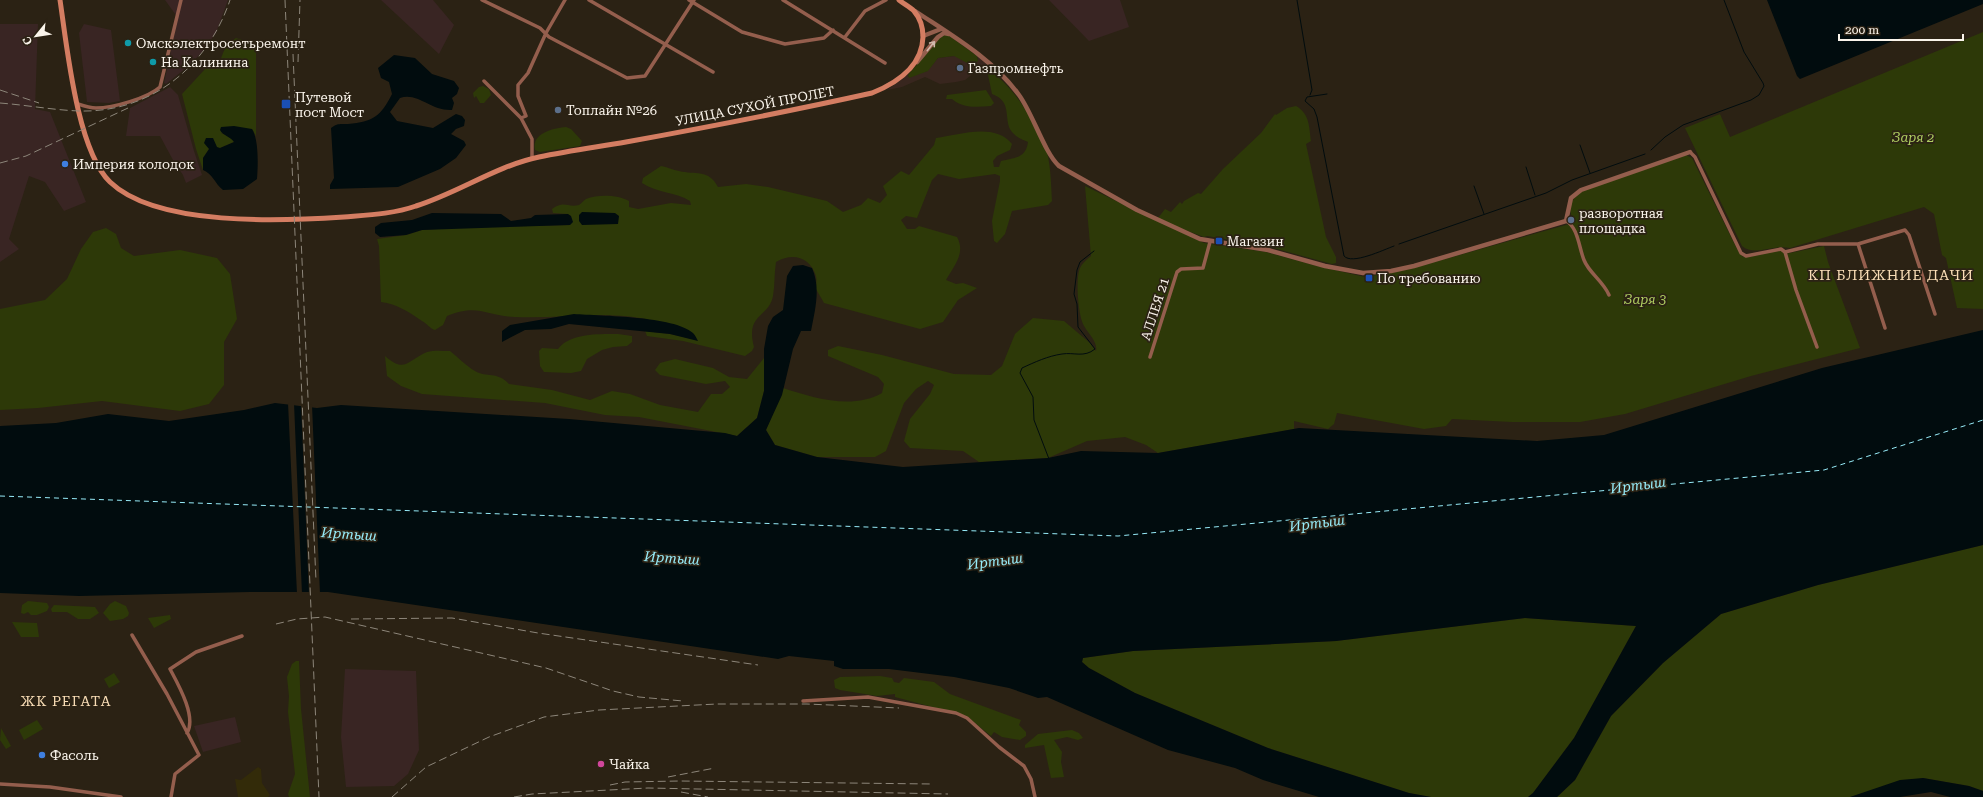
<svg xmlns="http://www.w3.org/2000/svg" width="1983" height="797" font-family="'Roboto Serif',serif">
  <rect width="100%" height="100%" fill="#2b2214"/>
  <path fill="#38261e" d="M954,56L978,60L977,56L992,69L980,68L965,80L956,82L940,84L925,77L902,87L887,90L908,75V77L927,71L938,58Z"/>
  <path fill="#392523" d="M165,0H228L216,33L202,52L190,65L166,84L164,83L178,18Z
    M381,0H433L454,25L439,54Z
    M1049,0H1120L1129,27L1089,41Z
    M0,24H38L35,109L50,112L86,202L64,211L45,182L29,176L9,239L19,249L0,262Z
    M84,24L111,30L120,101L109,103L87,102L79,33Z
    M170,87L178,95L194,151L202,175L186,183L183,175L173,160L160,136H126L130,108Z
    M345,669L416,671L419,750L408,774L394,786L346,787L341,737Z
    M235,717L241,742L203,752L194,726Z"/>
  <path fill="#2d3908" d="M1983,32V309L1957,308L1946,258L1942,255L1934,214L1924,207L1790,248C1774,244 1755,257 1742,246L1685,128L1720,114L1730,137Z
    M945,35H948L977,56L978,61L971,65L954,56L938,58L928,71L909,78L908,75L939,38Z
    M236,38L248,42L256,51V136L252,129L221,133L231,137L234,142L220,148L209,149L203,158V170L196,149L182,94L206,68L215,69C224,59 220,48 236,38Z
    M987,70C1011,81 1039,127 1047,152C1051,168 1051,185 1052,201L1048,205L1012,211L1005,234L997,243L994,241L992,221L1000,181V176L995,174L959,179L938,174L932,180L917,218L906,216L901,220L907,229H915L919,226L957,237C966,253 954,266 946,280L956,284L963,283L977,288L958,300L943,322L920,329L824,303C822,299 818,293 816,289C816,285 817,280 816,276C810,257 793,252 776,262C774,274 775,285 773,296C769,318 745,313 754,347L752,351L745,356L683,341L647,336L645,331L670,334L697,340C681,334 656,320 640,318C598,311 556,319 515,317C485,316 479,303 447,316L443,325L435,330C429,328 428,324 422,321C409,312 397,304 381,302L379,246L377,239L406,235L422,230L452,228L570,225L568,214L553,213L552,209C565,200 567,208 579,205C581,204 584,200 586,199C599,194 618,195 629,201V207L638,209L671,203L691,205L690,201C676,192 657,193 642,183L643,178L661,166C667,167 673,170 679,171C695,175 709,169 718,187L746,184L768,187L827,201L843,212L861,205L868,198L880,203L887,195L883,186L901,171L909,175L934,145L936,138C958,135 995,122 1012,144L1010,150L997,156L993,161L994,167H999L1001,161C1015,158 1026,158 1028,142C1024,140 1017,138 1014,134C1001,123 1015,102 992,94Z
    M483,86L489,89L491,95L484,103H480L476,96L474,98L473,93L479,87Z
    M986,90L994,103L991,106C977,107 964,109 952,99H946L947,95Z
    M1296,106C1310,114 1309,127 1311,141L1306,144L1326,237L1336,257V263L1332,264L1266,246L1207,236L1204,237L1177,227L1158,218L1165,209L1171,212L1180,202L1182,204L1184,201L1198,193L1201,194L1223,169L1261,133L1275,114L1276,115L1287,108Z
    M566,127L571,129L582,141L580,146L540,152L535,150C531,133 554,128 566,127Z
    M1686,155L1692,158L1736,247L1743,257C1756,258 1769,250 1783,251L1785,254L1824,246L1828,262L1860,348L1751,376L1625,414L1580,422H1512L1452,419L1446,426L1424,429L1337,413L1334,424L1328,429L1294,421V429L1158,453L1146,445L1125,437L1087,441L1048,458L979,462L963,451L910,448L904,441L910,419L930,394L934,385L928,381L916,389L904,403L886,451L875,457H817L775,445L766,430L783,388C814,398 852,410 882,393L884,384L878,377L828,356V350L838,346L882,355L954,374L991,375L1002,366L1015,334L1033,318L1064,321L1090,343L1096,351C1098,341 1087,333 1083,324C1078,312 1076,283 1079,271C1081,264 1086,260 1091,256L1085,186L1204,243L1266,252L1317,266L1365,277L1410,269L1573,223C1569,205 1567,204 1582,191Z
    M106,228L116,234L121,248L134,256L180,250L217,258L230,274L237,319L224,342V385L209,404L180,411L102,401L38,408L0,410V309L45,300L67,279L81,249L93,232Z
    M618,334L632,336V342L627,346L613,347L602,350L587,359L581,371L571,373L544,372L540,366L539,351L542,348L558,349C570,333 599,334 618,334Z
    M450,351C458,357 466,366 475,371C487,378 497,371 509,384L552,390L590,400L612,391L630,394L660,405L698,412L711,394H722L730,387L725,381L706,384L660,375L655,370L660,363L675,359L713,368L729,377L747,379L764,358V391L757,418L737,436L639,417L605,415L545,403L422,394L401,386L387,376L385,356C405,374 408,360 427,352C434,350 443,351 450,351Z
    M1983,545V791L1969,786L1923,778L1850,797H1557L1575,780L1611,716L1663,663L1721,614L1818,585Z
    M28,601L47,603L49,607L47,611L37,615H31L28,612L24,614L21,613L22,605Z
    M115,601L126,606L129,613L128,616L123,619L110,621L103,613L110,604Z
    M54,605L95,607L99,613L90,619H78L67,612H52L51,609Z
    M170,615L171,619L154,628L148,618Z
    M1525,618L1636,626L1574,738L1533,793L1528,797H1431L1409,793L1268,748L1135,693L1089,668L1082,662L1083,658L1133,651L1336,641Z
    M12,622L37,623L39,637H21Z
    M296,661H299L301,709L310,797H289L288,794L295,774L288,712L289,696L287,677L292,664Z
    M114,673L120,682L109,688L104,679Z
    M880,676L892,678L894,682L899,683L904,678L934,682L950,694L1021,720L1019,725L1026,732V736L1020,740L1002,737L994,732L991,736L966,716L895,697V694L877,696L840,690L835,688L834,680L840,677Z
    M37,720L43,729L24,740L19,730Z
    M1,728L11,746L6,749L0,740Z
    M1072,730L1079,733L1083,738L1078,740L1067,737L1054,740L1062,752L1061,762L1064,777L1051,778L1044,745L1025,748V745L1038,734Z"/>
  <path fill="#332b09" d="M258,767L261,769L262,783L270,795L268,797H238L235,779L241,780Z"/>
  <path fill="#010c0e" d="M1767,0H1983V4L1800,79L1797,76Z
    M394,55L415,58L432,74L454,81L459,88L457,94L452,98L454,103L452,110C430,111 418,92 400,98L390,112L397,121L433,128L456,114L462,116L465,120L464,126L456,129L451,134L464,141L466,145L456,158L440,169L398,187L330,189V185L334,178L331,128C337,123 340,124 348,124C373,122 381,116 392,94L389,82L381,78L378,68Z
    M234,126L252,129C259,140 258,166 257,179L243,189L223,190C215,184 213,174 203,170V158L209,149L204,143L206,138H213L217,147L220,148L234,142C230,136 223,136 220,130L221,127Z
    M582,212L615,213L619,216L618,224L582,225L579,221V215Z
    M432,213L501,214L511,221L531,218L535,215L568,214L571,216L573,222L570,225L422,230L406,235L380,237L375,233V227L381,223L412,220Z
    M803,265L812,268C821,288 815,310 811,331H801L793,349L782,395L766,430L775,445L817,457L903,467L1048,458L1081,451L1158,453L1299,428L1537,441L1604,435L1822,368L1983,330V545L1818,585L1721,614L1663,663L1611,716L1575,780L1557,797H1528L1533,793L1574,738L1636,626L1525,618L1336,641L1133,651L1083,658L1082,662L1089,668L1135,693L1268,748L1409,793L1431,797H1319L1263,780L1235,768L1168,750L1047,697L1038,698L1009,688L954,677L889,669H843L834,666V661L789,656L778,659L328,592H250L79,596L0,593V426L56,423L108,414L169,421L244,410L275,403L317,408L341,405L569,419L725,433L737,436L757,418L764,391V349L768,326L773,317L783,310L787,276L793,266Z
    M574,314C601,316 674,316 693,333C695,335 697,339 698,341L670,334L569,324L551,329L525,330L502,342V331L510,325Z
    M1923,778L1969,786L1983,791V797H1950L1931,792L1900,797H1850L1900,780Z"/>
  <path fill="#2b2214" d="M288,403H294L302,594H297Z
    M301,404L312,405L320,594H309Z"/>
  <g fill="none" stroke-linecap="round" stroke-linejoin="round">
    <path stroke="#010c0e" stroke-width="1" d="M1297,0L1312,90L1310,95
      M1327,94L1307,97L1305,101L1314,109L1317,117L1344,256C1352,265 1383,250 1394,246
      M1580,145L1590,173
      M1651,150L1665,137L1683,125L1751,100L1759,95L1764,86L1763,83L1744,52L1724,0
      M1526,167L1535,195
      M1474,186L1484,214
      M1399,244L1546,193L1572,180L1645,154
      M1049,459L1034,420L1033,397L1020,373L1022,368C1035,362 1048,356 1062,354C1074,352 1084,358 1095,349L1078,327L1077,304L1074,294L1077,270L1080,262L1094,251"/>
    <path stroke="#97ecf9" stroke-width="1" stroke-dasharray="5 4" stroke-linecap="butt" d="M0,496L1118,536L1824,470L1983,420"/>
    <path stroke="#945e4d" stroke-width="3.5" d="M482,0L540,28L549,37L627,78L645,76L694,0
      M589,0L713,72
      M689,0L742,32L785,44L824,38L833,30
      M783,0L885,63
      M845,37L865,11L886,0
      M484,81L521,118L532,139V158
      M78,104C84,106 90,108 96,108C113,108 148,98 160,87L181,0
      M521,118L526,116L518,96V85L528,73L546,33L565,0
      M1690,152L1695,157L1741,253L1746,256L1781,249L1785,252L1796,290L1817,347
      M1566,221C1578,227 1579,248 1584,260C1589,273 1603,281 1609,295
      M1858,244L1885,328
      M1785,252L1818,244H1858L1905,230L1909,235L1935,314
      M1150,357L1177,272L1181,269L1203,268L1210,242
      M132,635L167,694L199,755L175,774L171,797
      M803,701L868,697L956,713L967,718L999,747L1024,766L1031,779L1035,797
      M187,733C197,717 178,684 170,669L196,652L242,636
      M0,784L50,787L121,797"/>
    <path stroke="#945e4d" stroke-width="4.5" d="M915,11C951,35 993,59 1019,95C1033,114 1044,152 1059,166L1137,210L1200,239L1268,250L1325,266L1363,273L1391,271L1414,266L1566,221L1571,198L1581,190L1690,152
      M923,36L941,29
      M917,62L938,37L944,33L949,34"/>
    <path stroke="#d47d62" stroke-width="5" d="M60,0C67,47 77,150 110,182C157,227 282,221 344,217C368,215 393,214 416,206C458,193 496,166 539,157C568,151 597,147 626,142C708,127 791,111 872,93C897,83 922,67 923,37C923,28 920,18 914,11C910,7 904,4 899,0"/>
    <path stroke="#8d867a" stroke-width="1" stroke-dasharray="8 4" stroke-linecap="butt" d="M285,0L319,797
      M293,54L316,581
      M298,62L300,0
      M0,90L39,103
      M0,103C26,105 53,110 79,111C151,113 208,66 230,0
      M0,163L26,156L128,108
      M351,619L452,618L538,633L758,665
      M276,624L297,619L325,617L546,668L613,691L639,697L683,701
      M668,777L715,768
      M610,785L625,782L680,781L931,784
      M681,792L708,797
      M392,797L426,767L489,737L544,717L599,710L717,704H807L899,708
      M514,797L532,794L648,788L948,794"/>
  </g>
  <defs><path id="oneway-shaft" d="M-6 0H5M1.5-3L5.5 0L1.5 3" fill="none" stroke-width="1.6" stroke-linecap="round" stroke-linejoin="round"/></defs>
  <use stroke="#d1b8ac" href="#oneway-shaft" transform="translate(931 46) rotate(-51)"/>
  <g fill="#0f9aa8" stroke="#2b2214" stroke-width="1.5">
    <circle cx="128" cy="43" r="4"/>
    <circle cx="153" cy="62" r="4"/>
  </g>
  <g fill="#5c6f8a" stroke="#2b2214" stroke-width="1.5">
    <circle cx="960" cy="68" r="4"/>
    <circle cx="558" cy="110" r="4"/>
    <circle cx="1571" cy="220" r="4"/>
  </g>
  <g fill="#1a4fb4" stroke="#2b2214" stroke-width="1.5">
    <rect x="281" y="99" width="10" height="10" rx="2"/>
    <rect x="1215" y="237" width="8" height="8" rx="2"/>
    <rect x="1365" y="274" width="8" height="8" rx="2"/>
  </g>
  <g fill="#3f7fe0" stroke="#2b2214" stroke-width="1.5">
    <circle cx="65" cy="164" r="4"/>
    <circle cx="42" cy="755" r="4"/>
  </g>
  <circle fill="#d1479c" stroke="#2b2214" stroke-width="1.5" cx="601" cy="764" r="4"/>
  <g text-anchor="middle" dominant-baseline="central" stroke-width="3.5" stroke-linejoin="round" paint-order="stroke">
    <g font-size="13" fill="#faf4eb" stroke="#2b2214" text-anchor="start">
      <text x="136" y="43">Омскэлектросетьремонт</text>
      <text x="161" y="62">На Калинина</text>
      <text x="968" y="68">Газпромнефть</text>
      <text x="295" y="97">Путевой<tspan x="295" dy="15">пост Мост</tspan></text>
      <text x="566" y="110">Топлайн №26</text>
      <text x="73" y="164">Империя колодок</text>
      <text x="1579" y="213">разворотная<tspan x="1579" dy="15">площадка</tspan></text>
      <text x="1227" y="241">Магазин</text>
      <text x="1377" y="278">По требованию</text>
      <text x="50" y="755">Фасоль</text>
      <text x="609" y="764">Чайка</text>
    </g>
    <g font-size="13" fill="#faf4eb" stroke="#2b2214">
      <text transform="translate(755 106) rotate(-11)">УЛИЦА СУХОЙ ПРОЛЕТ</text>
      <text transform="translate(1155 309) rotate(-72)">АЛЛЕЯ 21</text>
    </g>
    <g font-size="13" font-style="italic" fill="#afcd61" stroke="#2b2214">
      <text x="1913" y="137">Заря 2</text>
      <text x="1645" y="299">Заря 3</text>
    </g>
    <g font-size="14" letter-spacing="1" fill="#f9ddb6" stroke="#2b2214">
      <text x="1891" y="275">КП БЛИЖНИЕ ДАЧИ</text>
      <text x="66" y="701">ЖК РЕГАТА</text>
    </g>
    <g font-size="14" font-style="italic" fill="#97ecf9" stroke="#2b2214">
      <text transform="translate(1638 485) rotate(-7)">Иртыш</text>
      <text transform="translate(1317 523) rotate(-7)">Иртыш</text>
      <text transform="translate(349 534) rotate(4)">Иртыш</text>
      <text transform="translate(672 558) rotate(4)">Иртыш</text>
      <text transform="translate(995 561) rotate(-7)">Иртыш</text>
    </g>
  </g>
  <g transform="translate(36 36) rotate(240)" stroke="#2b2214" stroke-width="3" paint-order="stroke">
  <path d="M0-3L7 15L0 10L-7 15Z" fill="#faf4eb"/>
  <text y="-6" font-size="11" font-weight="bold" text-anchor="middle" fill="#faf4eb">С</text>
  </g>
  <path d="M1839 34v6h124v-6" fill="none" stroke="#faf4eb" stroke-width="2"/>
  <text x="1845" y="34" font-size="12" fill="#faf4eb" stroke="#2b2214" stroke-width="3" paint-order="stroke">200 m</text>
</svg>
